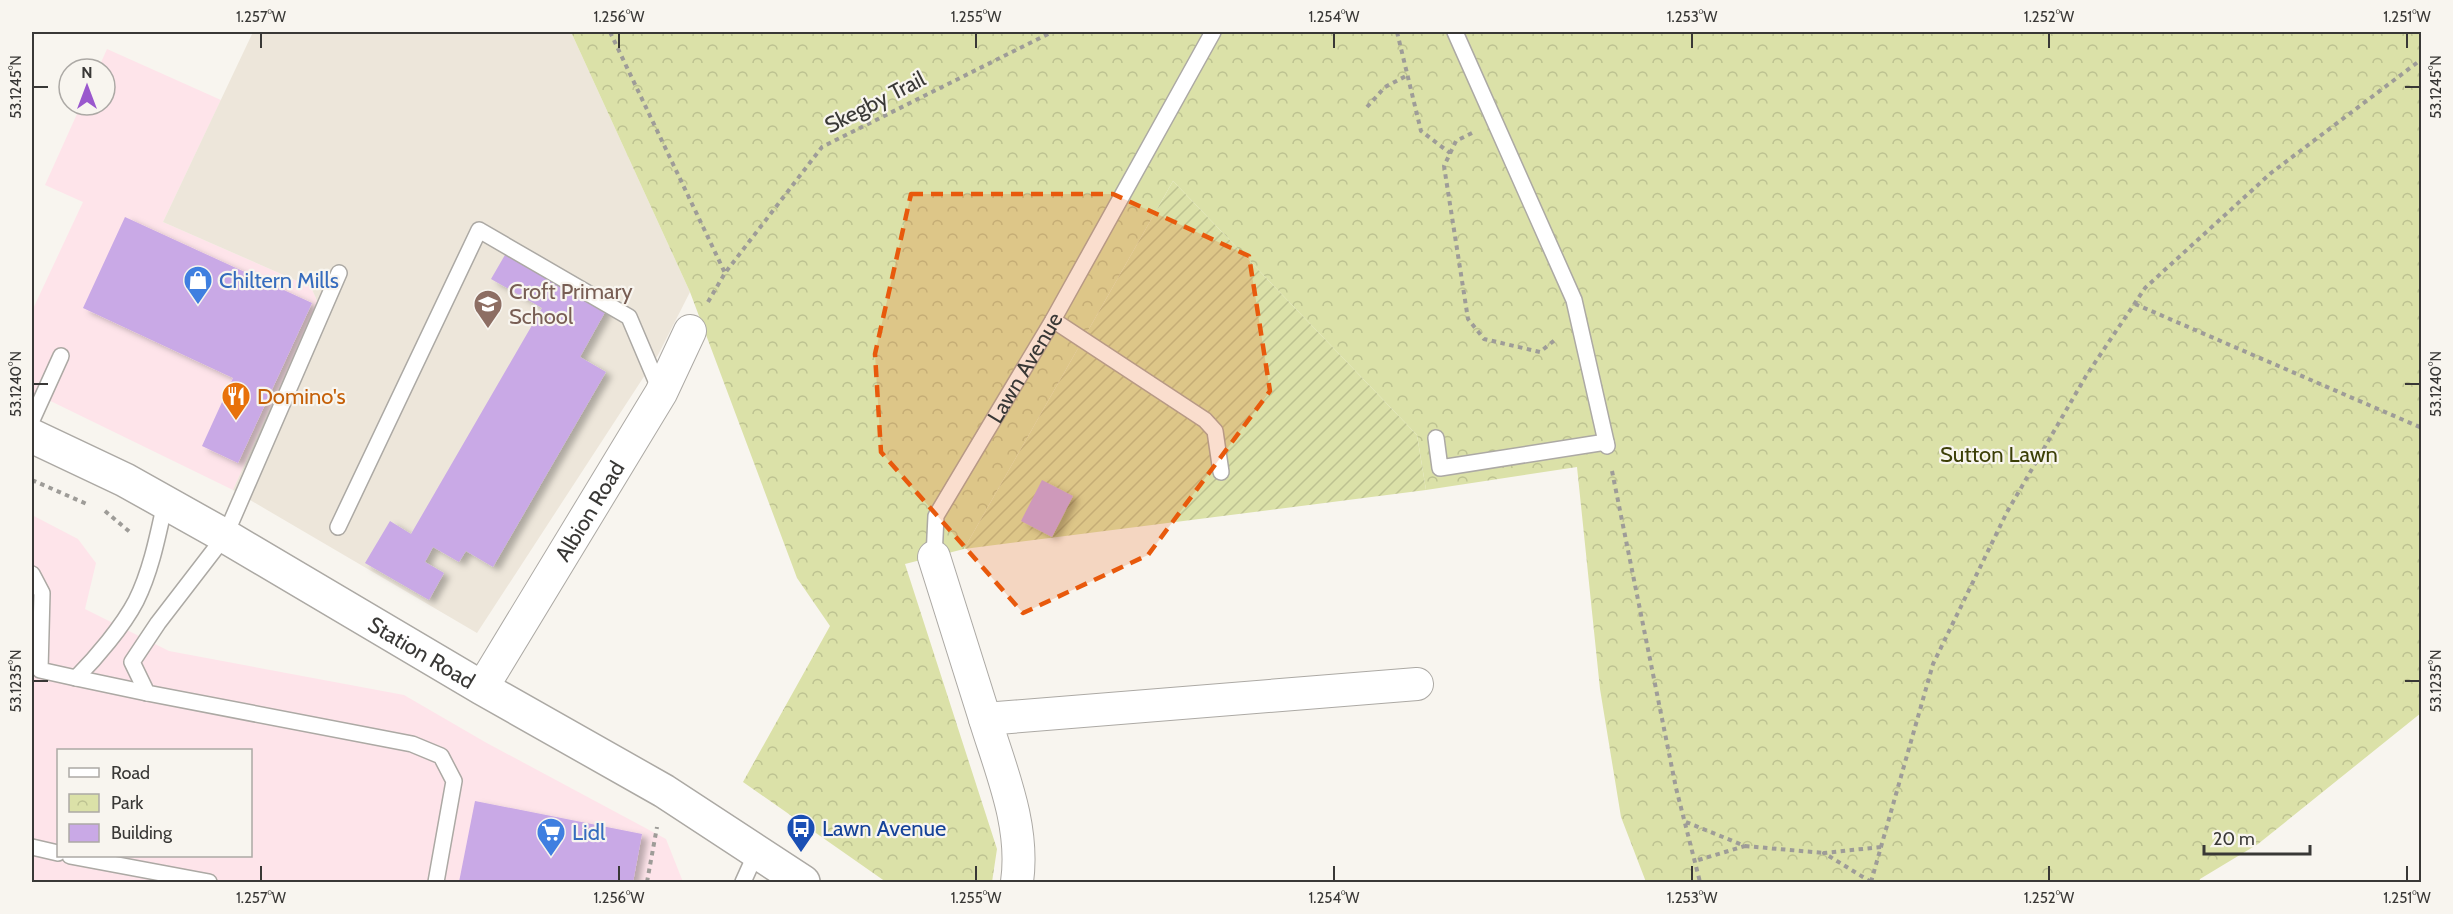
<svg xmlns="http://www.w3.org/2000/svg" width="2453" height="914" font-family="Cabin,sans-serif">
  <defs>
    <pattern id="park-crowns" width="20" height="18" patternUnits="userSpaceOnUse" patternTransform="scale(1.5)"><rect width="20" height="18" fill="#dbe1a8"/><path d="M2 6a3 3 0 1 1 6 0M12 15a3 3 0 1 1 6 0" fill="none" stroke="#bdc291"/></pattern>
    <pattern id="garden-furrows" width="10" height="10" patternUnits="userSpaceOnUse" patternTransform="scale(1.5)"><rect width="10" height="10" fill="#dbe1a8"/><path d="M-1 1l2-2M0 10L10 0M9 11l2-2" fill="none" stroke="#bdc291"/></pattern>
    <filter id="shadow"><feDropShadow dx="6" dy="4" stdDeviation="3" flood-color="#0004"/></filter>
  </defs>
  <rect width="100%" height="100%" fill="#f8f5ef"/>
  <path fill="#fee4ea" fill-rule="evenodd" d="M107,49L221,100L163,222L311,287L318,303L233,490L32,392V311L83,202L45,185L81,105H105V69H98Z
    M32,515L78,539L96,563L85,609L169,651L404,695L485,742L666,839L683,882H32ZM58,750H250V856H58Z"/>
  <path fill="#ede6da" d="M253,32H571L690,292L658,355L477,633L233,490L318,303L311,287L163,222Z"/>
  <path fill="url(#park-crowns)" d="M571,32H2421V713L2258,844L2200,879L2199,882H1646L1621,817L1600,689L1577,467L1426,490L1417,435L1173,181L964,549L905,564L997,849L992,882H886L743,782L830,626L797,578L690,292Z"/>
  <path fill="url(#garden-furrows)" d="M1173,181L1417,435L1426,490L964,549Z"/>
  <path fill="#c9a9e6" filter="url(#shadow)" d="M125,217L312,303L238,463L202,446L233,378L83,308Z
    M509,248L609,305L580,357L606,372L493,567L466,551L459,562L433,547L425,562L444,573L429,600L365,563L390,521L411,534L542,308L491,279Z
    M1042,480L1073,496L1052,537L1021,521Z
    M475,801L642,834L633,882H459Z"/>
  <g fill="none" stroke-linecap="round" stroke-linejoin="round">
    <g stroke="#aca9a4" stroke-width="18">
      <g id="service">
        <path d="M1455,32L1574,300L1607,446"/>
        <path d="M339,273L225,536L158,623L132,662L147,693L412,744L441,756L454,781L436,882"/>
        <path d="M1053,320L1205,420L1215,431L1221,472"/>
        <path d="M32,420L61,356"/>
        <path d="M1436,438L1440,468L1606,442"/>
        <path d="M338,527L479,230L629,317L660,390"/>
        <path id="s1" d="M934,557L936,516L1053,320L1213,32"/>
        <path d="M32,574L42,593L40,670L76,678C96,658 123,626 136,601C151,571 158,535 165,503"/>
        <path d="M76,678L147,693"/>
        <path d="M32,847L58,853"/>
        <path d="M70,856L209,882"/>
        <path d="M743,882L757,851"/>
      </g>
    </g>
    <g stroke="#aca9a4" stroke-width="34">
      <g id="minor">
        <path d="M934,557L985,719"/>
        <path id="s2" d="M482,688L661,393L690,331"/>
        <path d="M1017,882C1025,826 1001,771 985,719L1417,684"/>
      </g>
    </g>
    <g stroke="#aca9a4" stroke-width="36">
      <g id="tertiary">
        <path id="s3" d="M32,436L125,480L225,536L482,688L664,791L803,882"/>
      </g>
    </g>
    <path stroke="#9e9c98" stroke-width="4" stroke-dasharray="4.5 4.5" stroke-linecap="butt" d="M610,32L725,273
      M1397,32L1421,131L1450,153
      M1367,107L1385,87L1408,75
      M1472,133L1456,141L1444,166L1468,319L1484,339L1540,352L1556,339
      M708,302L725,273L822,147L1052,32
      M2135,304L2422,428
      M1612,471L1676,788L1700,882
      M32,480L89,505
      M105,511L131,533
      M1686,822L1745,846L1695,861
      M1745,846L1824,853
      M647,882L657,827
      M1871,882L1933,664L2007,512L2086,376L2145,288L2271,173L2422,59
      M1871,882L1824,853L1881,847"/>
    <use href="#service" stroke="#fff" stroke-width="15"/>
    <use href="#minor" stroke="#fff" stroke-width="32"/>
    <use href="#tertiary" stroke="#fff" stroke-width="33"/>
  </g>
  <path fill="#e8590c" fill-opacity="0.2" stroke="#e8590c" stroke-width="4.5" stroke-dasharray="12 8" stroke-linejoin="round" d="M911,194H1113L1249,256L1270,391L1148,555L1023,613L881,452L875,354Z"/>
  <path fill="none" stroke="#393836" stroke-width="2" d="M261,33V48M619,33V48M976,33V48M1334,33V48M1692,33V48M2049,33V48M2407,33V48M33,87H48M2405,87H2420M33,384H48M2405,384H2420M33,681H48M2405,681H2420M261,866V881M619,866V881M976,866V881M1334,866V881M1692,866V881M2049,866V881M2407,866V881"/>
  <defs>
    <g id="shop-pin" transform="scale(1.5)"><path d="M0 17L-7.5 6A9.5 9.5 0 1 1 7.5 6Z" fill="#3f7fe0" stroke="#f8f5ef"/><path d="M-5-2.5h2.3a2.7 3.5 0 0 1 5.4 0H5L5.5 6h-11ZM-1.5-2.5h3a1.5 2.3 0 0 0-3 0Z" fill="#fff"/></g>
    <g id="school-pin" transform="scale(1.5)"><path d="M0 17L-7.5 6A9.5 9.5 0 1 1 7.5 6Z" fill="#8d6e63" stroke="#f8f5ef"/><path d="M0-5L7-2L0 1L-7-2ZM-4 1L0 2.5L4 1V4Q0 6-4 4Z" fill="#fff"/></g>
    <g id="restaurant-pin" transform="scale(1.5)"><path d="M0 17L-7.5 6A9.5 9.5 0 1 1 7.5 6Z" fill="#e8710a" stroke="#f8f5ef"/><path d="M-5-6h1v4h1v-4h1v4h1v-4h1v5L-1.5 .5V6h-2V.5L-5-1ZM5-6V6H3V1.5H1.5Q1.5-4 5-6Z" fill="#fff"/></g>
    <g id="bus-pin" transform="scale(1.5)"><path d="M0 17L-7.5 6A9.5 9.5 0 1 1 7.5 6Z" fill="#1a4fb4" stroke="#f8f5ef"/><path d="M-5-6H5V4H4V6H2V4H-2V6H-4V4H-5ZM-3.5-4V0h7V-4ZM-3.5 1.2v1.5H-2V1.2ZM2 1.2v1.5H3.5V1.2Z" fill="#fff"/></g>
    <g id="supermarket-pin" transform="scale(1.5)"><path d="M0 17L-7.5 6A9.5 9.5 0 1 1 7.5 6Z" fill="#3f7fe0" stroke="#f8f5ef"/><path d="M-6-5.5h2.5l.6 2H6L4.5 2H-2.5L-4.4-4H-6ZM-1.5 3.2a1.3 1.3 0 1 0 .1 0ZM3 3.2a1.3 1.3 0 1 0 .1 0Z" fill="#fff"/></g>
  </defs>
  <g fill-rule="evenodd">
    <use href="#shop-pin" x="198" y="280"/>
    <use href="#school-pin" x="488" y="304"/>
    <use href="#restaurant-pin" x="236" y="396"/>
    <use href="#bus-pin" x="801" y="828"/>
    <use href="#supermarket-pin" x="551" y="832"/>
  </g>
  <g text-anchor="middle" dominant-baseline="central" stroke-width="4.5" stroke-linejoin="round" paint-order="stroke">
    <g font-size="22" fill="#393836" stroke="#f8f5ef">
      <text transform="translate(875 102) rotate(-27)">Skegby Trail</text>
      <text stroke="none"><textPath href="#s1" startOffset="214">Lawn Avenue</textPath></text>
      <text stroke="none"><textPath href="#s2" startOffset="207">Albion Road</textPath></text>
      <text stroke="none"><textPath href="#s3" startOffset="446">Station Road</textPath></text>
    </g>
    <g font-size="22" fill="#366cbe" stroke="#f8f5ef" text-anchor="start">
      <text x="219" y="280">Chiltern Mills</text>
      <text x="572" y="832">Lidl</text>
    </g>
    <g font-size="22" fill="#785e54" stroke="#f8f5ef" text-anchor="start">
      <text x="509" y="291">Croft Primary<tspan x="509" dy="25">School</tspan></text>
    </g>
    <g font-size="22" fill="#c56008" stroke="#f8f5ef" text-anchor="start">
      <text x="257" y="396">Domino's</text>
    </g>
    <g font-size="22" fill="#3c3f07" stroke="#f8f5ef">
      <text x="1999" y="454">Sutton Lawn</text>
    </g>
    <g font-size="22" fill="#164399" stroke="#f8f5ef" text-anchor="start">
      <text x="822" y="828">Lawn Avenue</text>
    </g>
  </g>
  <rect width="2453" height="914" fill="none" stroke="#f8f5ef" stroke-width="66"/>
  <rect x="57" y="749" width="195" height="108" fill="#f8f5ef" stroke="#aca9a5" stroke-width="1.5"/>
  <rect x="69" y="768" width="30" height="9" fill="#ffffff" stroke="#aca9a5" stroke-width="1.5"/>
  <text x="111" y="779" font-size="18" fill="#393836">Road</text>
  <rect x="69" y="794" width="30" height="18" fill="url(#park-crowns)" stroke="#aca9a5" stroke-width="1.5"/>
  <text x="111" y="809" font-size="18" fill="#393836">Park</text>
  <rect x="69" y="824" width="30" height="18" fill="#c9a9e6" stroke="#aca9a5" stroke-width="1.5"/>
  <text x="111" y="839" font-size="18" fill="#393836">Building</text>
  <g transform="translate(87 87)"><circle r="28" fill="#f8f5ef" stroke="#aca9a5" stroke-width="1.5"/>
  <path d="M0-4.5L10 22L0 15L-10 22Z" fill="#9a58cd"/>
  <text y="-9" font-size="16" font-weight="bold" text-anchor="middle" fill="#393836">N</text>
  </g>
  <path d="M2204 845v9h106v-9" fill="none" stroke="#393836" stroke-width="3"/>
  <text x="2213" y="845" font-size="18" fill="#393836" stroke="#f8f5ef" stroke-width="4.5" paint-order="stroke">20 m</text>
  <rect x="33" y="33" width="2387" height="848" fill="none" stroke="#393836" stroke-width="2"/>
  <g font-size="15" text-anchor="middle" fill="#393836">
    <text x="261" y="22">1.257°W</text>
    <text x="619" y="22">1.256°W</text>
    <text x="976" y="22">1.255°W</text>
    <text x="1334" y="22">1.254°W</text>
    <text x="1692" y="22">1.253°W</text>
    <text x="2049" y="22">1.252°W</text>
    <text x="2407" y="22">1.251°W</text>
    <text transform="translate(16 87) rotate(-90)" y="5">53.1245°N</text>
    <text transform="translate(2436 87) rotate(-90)" y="5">53.1245°N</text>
    <text transform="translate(16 384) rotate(-90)" y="5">53.1240°N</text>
    <text transform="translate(2436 384) rotate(-90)" y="5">53.1240°N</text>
    <text transform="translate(16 681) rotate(-90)" y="5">53.1235°N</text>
    <text transform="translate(2436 681) rotate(-90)" y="5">53.1235°N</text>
    <text x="261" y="903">1.257°W</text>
    <text x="619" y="903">1.256°W</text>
    <text x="976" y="903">1.255°W</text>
    <text x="1334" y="903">1.254°W</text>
    <text x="1692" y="903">1.253°W</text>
    <text x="2049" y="903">1.252°W</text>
    <text x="2407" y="903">1.251°W</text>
  </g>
</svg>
